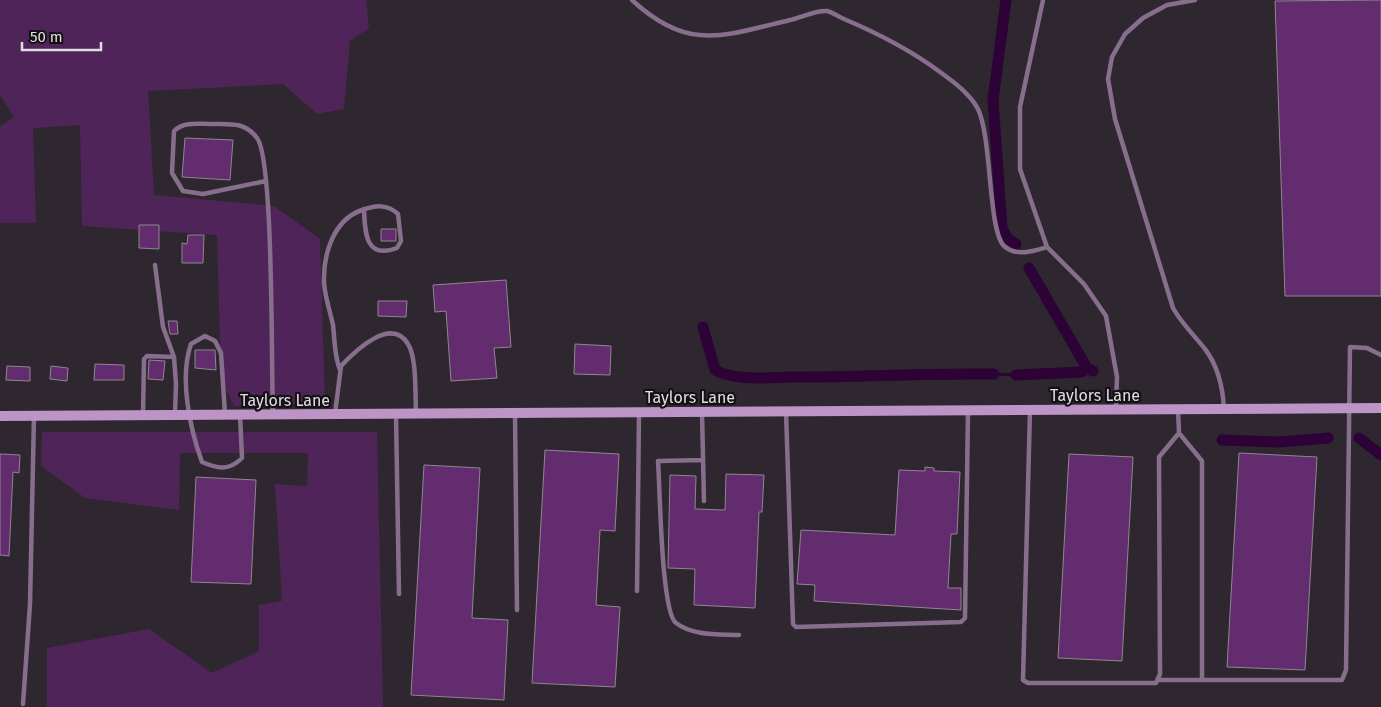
<svg xmlns="http://www.w3.org/2000/svg" width="1381" height="707" font-family="'Fira Sans',sans-serif">
  <rect width="100%" height="100%" fill="#2e272f"/>
  <path fill="#4f2559" d="M0,0H366L369,28L350,41L344,109L317,114L283,84L148,91L154,195L274,206L320,239L325,404L234,406L221,380L217,235L82,226L80,125L33,128L36,223H0V126L14,117L0,95Z
    M42,432H377L383,707H47V648L149,629L212,673L259,651V605L282,601L275,484L307,486L308,453H180L179,510L85,498L41,466Z"/>
  <g fill="none" stroke-linecap="round" stroke-linejoin="round">
    <path stroke="#2d0236" stroke-width="3" d="M994,374L1016,375"/>
    <path stroke="#2d0236" stroke-width="11" d="M1006,0L993,100L1002,228L1007,238L1016,244
      M1029,268L1087,368L1093,371
      M703,327L715,370C737,382 771,377 795,377C861,377 928,373 994,374
      M1016,375L1082,372L1087,368
      M1359,438L1381,455
      M1222,440L1280,442L1328,438"/>
  </g>
  <path fill="#632c6f" stroke="#8e8790" d="M1381,0V296H1285L1275,1Z
    M185,138L233,140L230,180L182,177Z
    M139,225H159V249L139,248Z
    M381,229H396V241H381Z
    M188,235H204L203,263H182V243L187,244Z
    M506,280L511,347L494,348L497,378L451,381L446,311L435,312L433,285Z
    M378,301H407L406,317L378,316Z
    M168,321H177L178,334H170Z
    M575,344L611,346L610,375L574,374Z
    M195,350H215L216,370L195,368Z
    M149,360L165,361L163,380L148,379Z
    M95,364L124,365V380H94Z
    M7,366L30,367V381L6,380Z
    M51,366L68,368L67,381L50,379Z
    M545,450L619,454L615,531L600,530L596,605L620,607L615,687L532,683Z
    M1239,453L1317,457L1305,670L1227,667Z
    M0,454L20,455L19,473L13,472L9,556L0,555Z
    M1069,454L1133,457L1122,661L1058,658Z
    M424,465L480,468L472,618L508,620L504,700L411,695Z
    M925,467L934,468V471L960,472L957,534H951L948,588H961V610L814,601L815,585L797,584L801,530L895,535L899,470L925,471Z
    M726,474L764,475L762,512H759L755,608L694,605L695,569L668,568L670,475L696,476L695,509L725,510Z
    M196,477L256,480L251,584L191,582Z"/>
  <g fill="none" stroke-linecap="round" stroke-linejoin="round">
    <path stroke="#886e8d" stroke-width="4.5" d="M632,0C688,52 723,36 790,20C800,18 816,10 827,11C832,12 839,17 844,19C877,33 912,51 940,72C954,82 970,94 978,109C992,138 988,230 1004,246C1016,257 1034,251 1047,247
      M1043,0L1020,107V169L1047,247L1084,284L1106,316L1117,377L1116,409
      M1195,0L1167,5L1143,18L1125,34L1112,57L1108,79L1115,119L1173,308C1182,324 1194,335 1205,349C1218,366 1223,389 1224,409
      M266,181L203,194L183,191L172,173L174,131C184,121 199,124 213,124C231,124 245,122 257,138C274,160 271,371 273,413
      M155,265L163,327L174,357L176,384L175,414
      M340,370C334,355 335,341 333,325C330,311 325,297 324,283C323,255 333,220 362,210C376,205 387,204 398,214L401,241L397,248C365,260 365,232 364,209
      M1030,410L1023,680L1028,683H1156L1160,674L1159,457L1179,433L1178,410
      M702,412L704,501
      M786,412L793,624L796,627L961,622L965,618L968,411
      M515,413L517,610
      M225,414L221,353L215,341L205,336L191,344C179,378 190,429 202,462C218,469 229,471 242,458L240,415
      M335,414L341,366C355,351 391,316 408,344C417,358 415,395 416,412
      M396,414L399,594
      M143,415L144,359L147,356L174,357
      M1179,433L1202,461V680
      M703,460L658,461C660,486 661,612 676,623C693,636 718,634 739,635
      M637,591L639,413
      M1159,680H1342L1346,670L1350,347L1367,348L1381,355
      M23,704L30,604L34,416"/>
    <path stroke="#bd94c6" stroke-width="10" d="M0,416L1381,408"/>
  </g>
  <g text-anchor="middle" dominant-baseline="central" stroke-width="4.5" stroke-linejoin="round" paint-order="stroke">
    <g font-size="16" fill="#e0dce1" stroke="#141115">
      <text x="1095" y="395">Taylors Lane</text>
      <text x="690" y="397">Taylors Lane</text>
      <text x="285" y="400">Taylors Lane</text>
    </g>
  </g>
  <path d="M22 42v8h79v-8" fill="none" stroke="#e0dce1" stroke-width="2.5"/>
  <text x="30" y="42" font-size="15" fill="#e0dce1" stroke="#141115" stroke-width="4" paint-order="stroke">50 m</text>
</svg>
